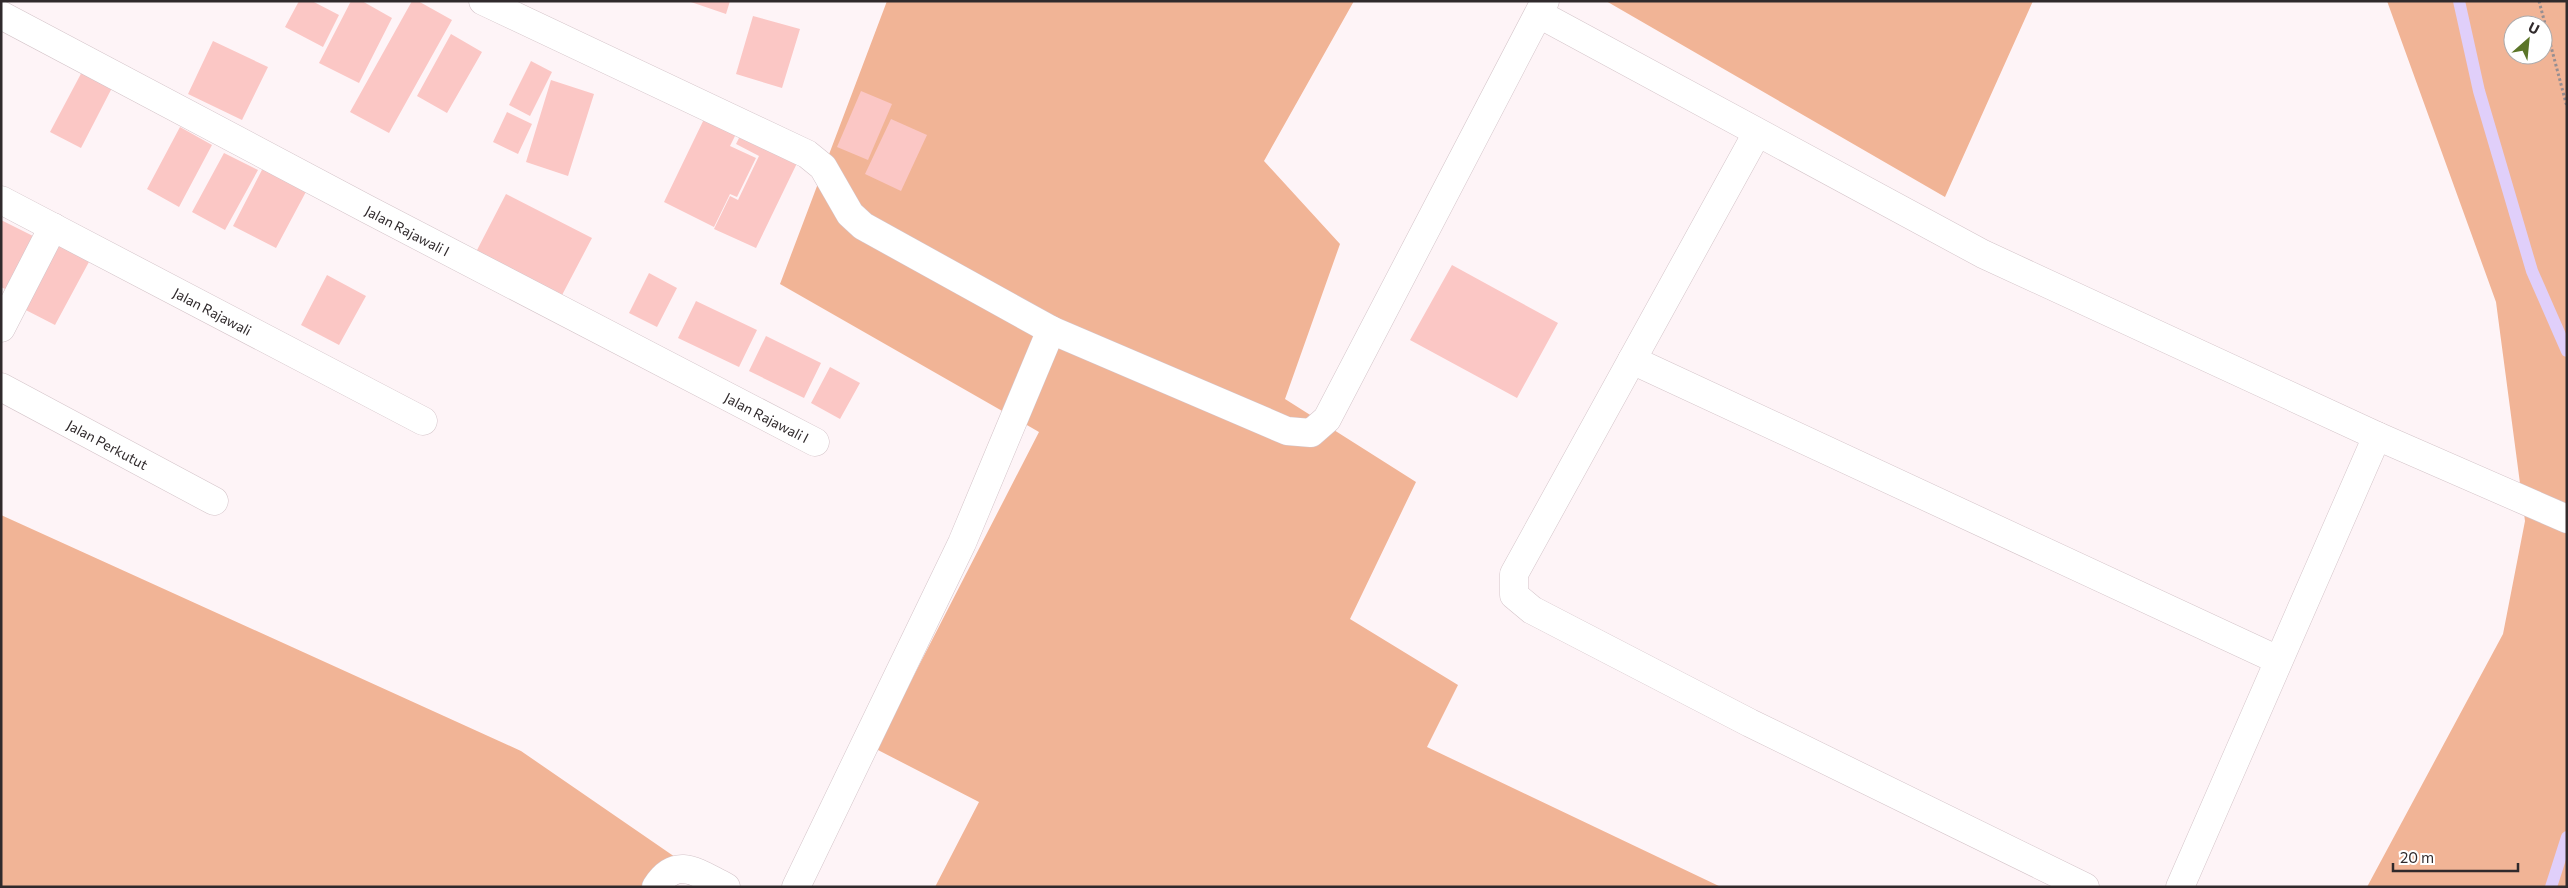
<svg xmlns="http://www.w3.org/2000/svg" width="2568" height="888" font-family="Commissioner,sans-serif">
  <rect width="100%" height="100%" fill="#fef4f7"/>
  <path fill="#f1b496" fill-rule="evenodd" d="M887,1H1354L1264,161L1340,244L1285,399L1416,482L1350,619L1458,685L1427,747L1721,887H935L979,802L876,749L1039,432L780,284Z
    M1606,1H2033L1945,197Z
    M2387,1H2567V887H2367L2503,634L2525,521L2496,302ZM2513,25H2543V55H2513Z
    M1,515L521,751L675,857L660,887H1Z"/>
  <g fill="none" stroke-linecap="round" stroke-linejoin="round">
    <path stroke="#e0cffa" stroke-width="12" d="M2459,1L2479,91L2532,271L2567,351
      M2551,887L2567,837"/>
  </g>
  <path fill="#fbc7c5" d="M299,1H312L339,15L323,47L285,27Z
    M351,1H362L392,18L359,83L319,63Z
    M412,1H418L452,20L389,133L350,112Z
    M688,1H730L726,14Z
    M753,16L800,29L782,88L736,74Z
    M451,34L482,52L447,113L417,96Z
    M213,41L268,67L242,120L188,94Z
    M531,61L552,72L530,116L509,105Z
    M84,68L114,84L81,148L50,132Z
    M551,80L594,94L568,176L526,162Z
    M861,91L892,104L868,160L837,147Z
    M507,112L532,124L518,154L493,142Z
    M706,115L738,130L730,146L756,158L737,197L730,194L714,227L664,202Z
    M891,119L927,135L901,191L865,174Z
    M180,127L212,145L179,207L147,189Z
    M743,130L800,157L756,248L714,229L730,196L738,200L759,156L736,144Z
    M224,153L258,170L225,230L192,212Z
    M264,166L308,188L276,248L233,226Z
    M506,194L592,238L561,297L476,252Z
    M1,220L41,240L13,293L1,287Z
    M51,240L90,260L55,325L16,305Z
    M1452,265L1558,323L1517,398L1410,340Z
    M649,273L677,288L657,327L629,313Z
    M327,275L366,296L339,345L301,325Z
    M696,301L757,330L739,367L678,338Z
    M766,336L821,363L804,398L749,371Z
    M830,367L860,383L840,419L811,403Z"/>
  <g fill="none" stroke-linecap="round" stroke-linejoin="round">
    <g stroke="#d4c4c9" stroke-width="29">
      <g id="minor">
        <path d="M483,1L807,154L823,167L850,214L863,226L1051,330L1287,431L1311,433L1327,419L1545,1"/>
        <path d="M1539,14L1983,254L2377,436L2567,519"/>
        <path id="s1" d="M1,15L367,209L815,442"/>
        <path d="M1757,133L1514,574V595L1532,610L1750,723L2085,887"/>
        <path id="s2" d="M1,200L423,421"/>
        <path d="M1,328L53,227"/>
        <path d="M1632,360L2278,660"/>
        <path id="s3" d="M1,387L214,501"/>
        <path d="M656,887C677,854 699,874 726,887"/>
        <path d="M796,887L962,543L1051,330"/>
        <path d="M2180,887L2377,436"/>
      </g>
    </g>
    <path stroke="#968e91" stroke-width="3" stroke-dasharray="2.5 2.5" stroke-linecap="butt" d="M2539,1L2567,107"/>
    <use href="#minor" stroke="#fff" stroke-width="28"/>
  </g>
  <g text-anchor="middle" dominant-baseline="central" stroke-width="5" stroke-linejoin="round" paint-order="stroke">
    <g font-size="14" fill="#302a2c" stroke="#fff">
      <text stroke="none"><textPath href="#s1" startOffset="460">Jalan Rajawali I</textPath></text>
      <text stroke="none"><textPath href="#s2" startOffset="239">Jalan Rajawali</textPath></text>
      <text stroke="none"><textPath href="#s1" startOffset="865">Jalan Rajawali I</textPath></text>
      <text stroke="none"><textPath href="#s3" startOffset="121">Jalan Perkutut</textPath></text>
    </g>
  </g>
  <rect width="2568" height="888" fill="none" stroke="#302a2c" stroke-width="5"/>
  <g transform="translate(2528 40) rotate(27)"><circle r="24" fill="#ffffff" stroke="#acaaab"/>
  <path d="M0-4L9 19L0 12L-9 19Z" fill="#5b7528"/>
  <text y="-8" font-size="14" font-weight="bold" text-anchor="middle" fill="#302a2c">U</text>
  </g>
  <path d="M2393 863v8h125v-8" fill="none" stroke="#302a2c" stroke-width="2.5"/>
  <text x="2400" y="863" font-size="15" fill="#302a2c" stroke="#ffffff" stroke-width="4" paint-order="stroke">20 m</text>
</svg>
